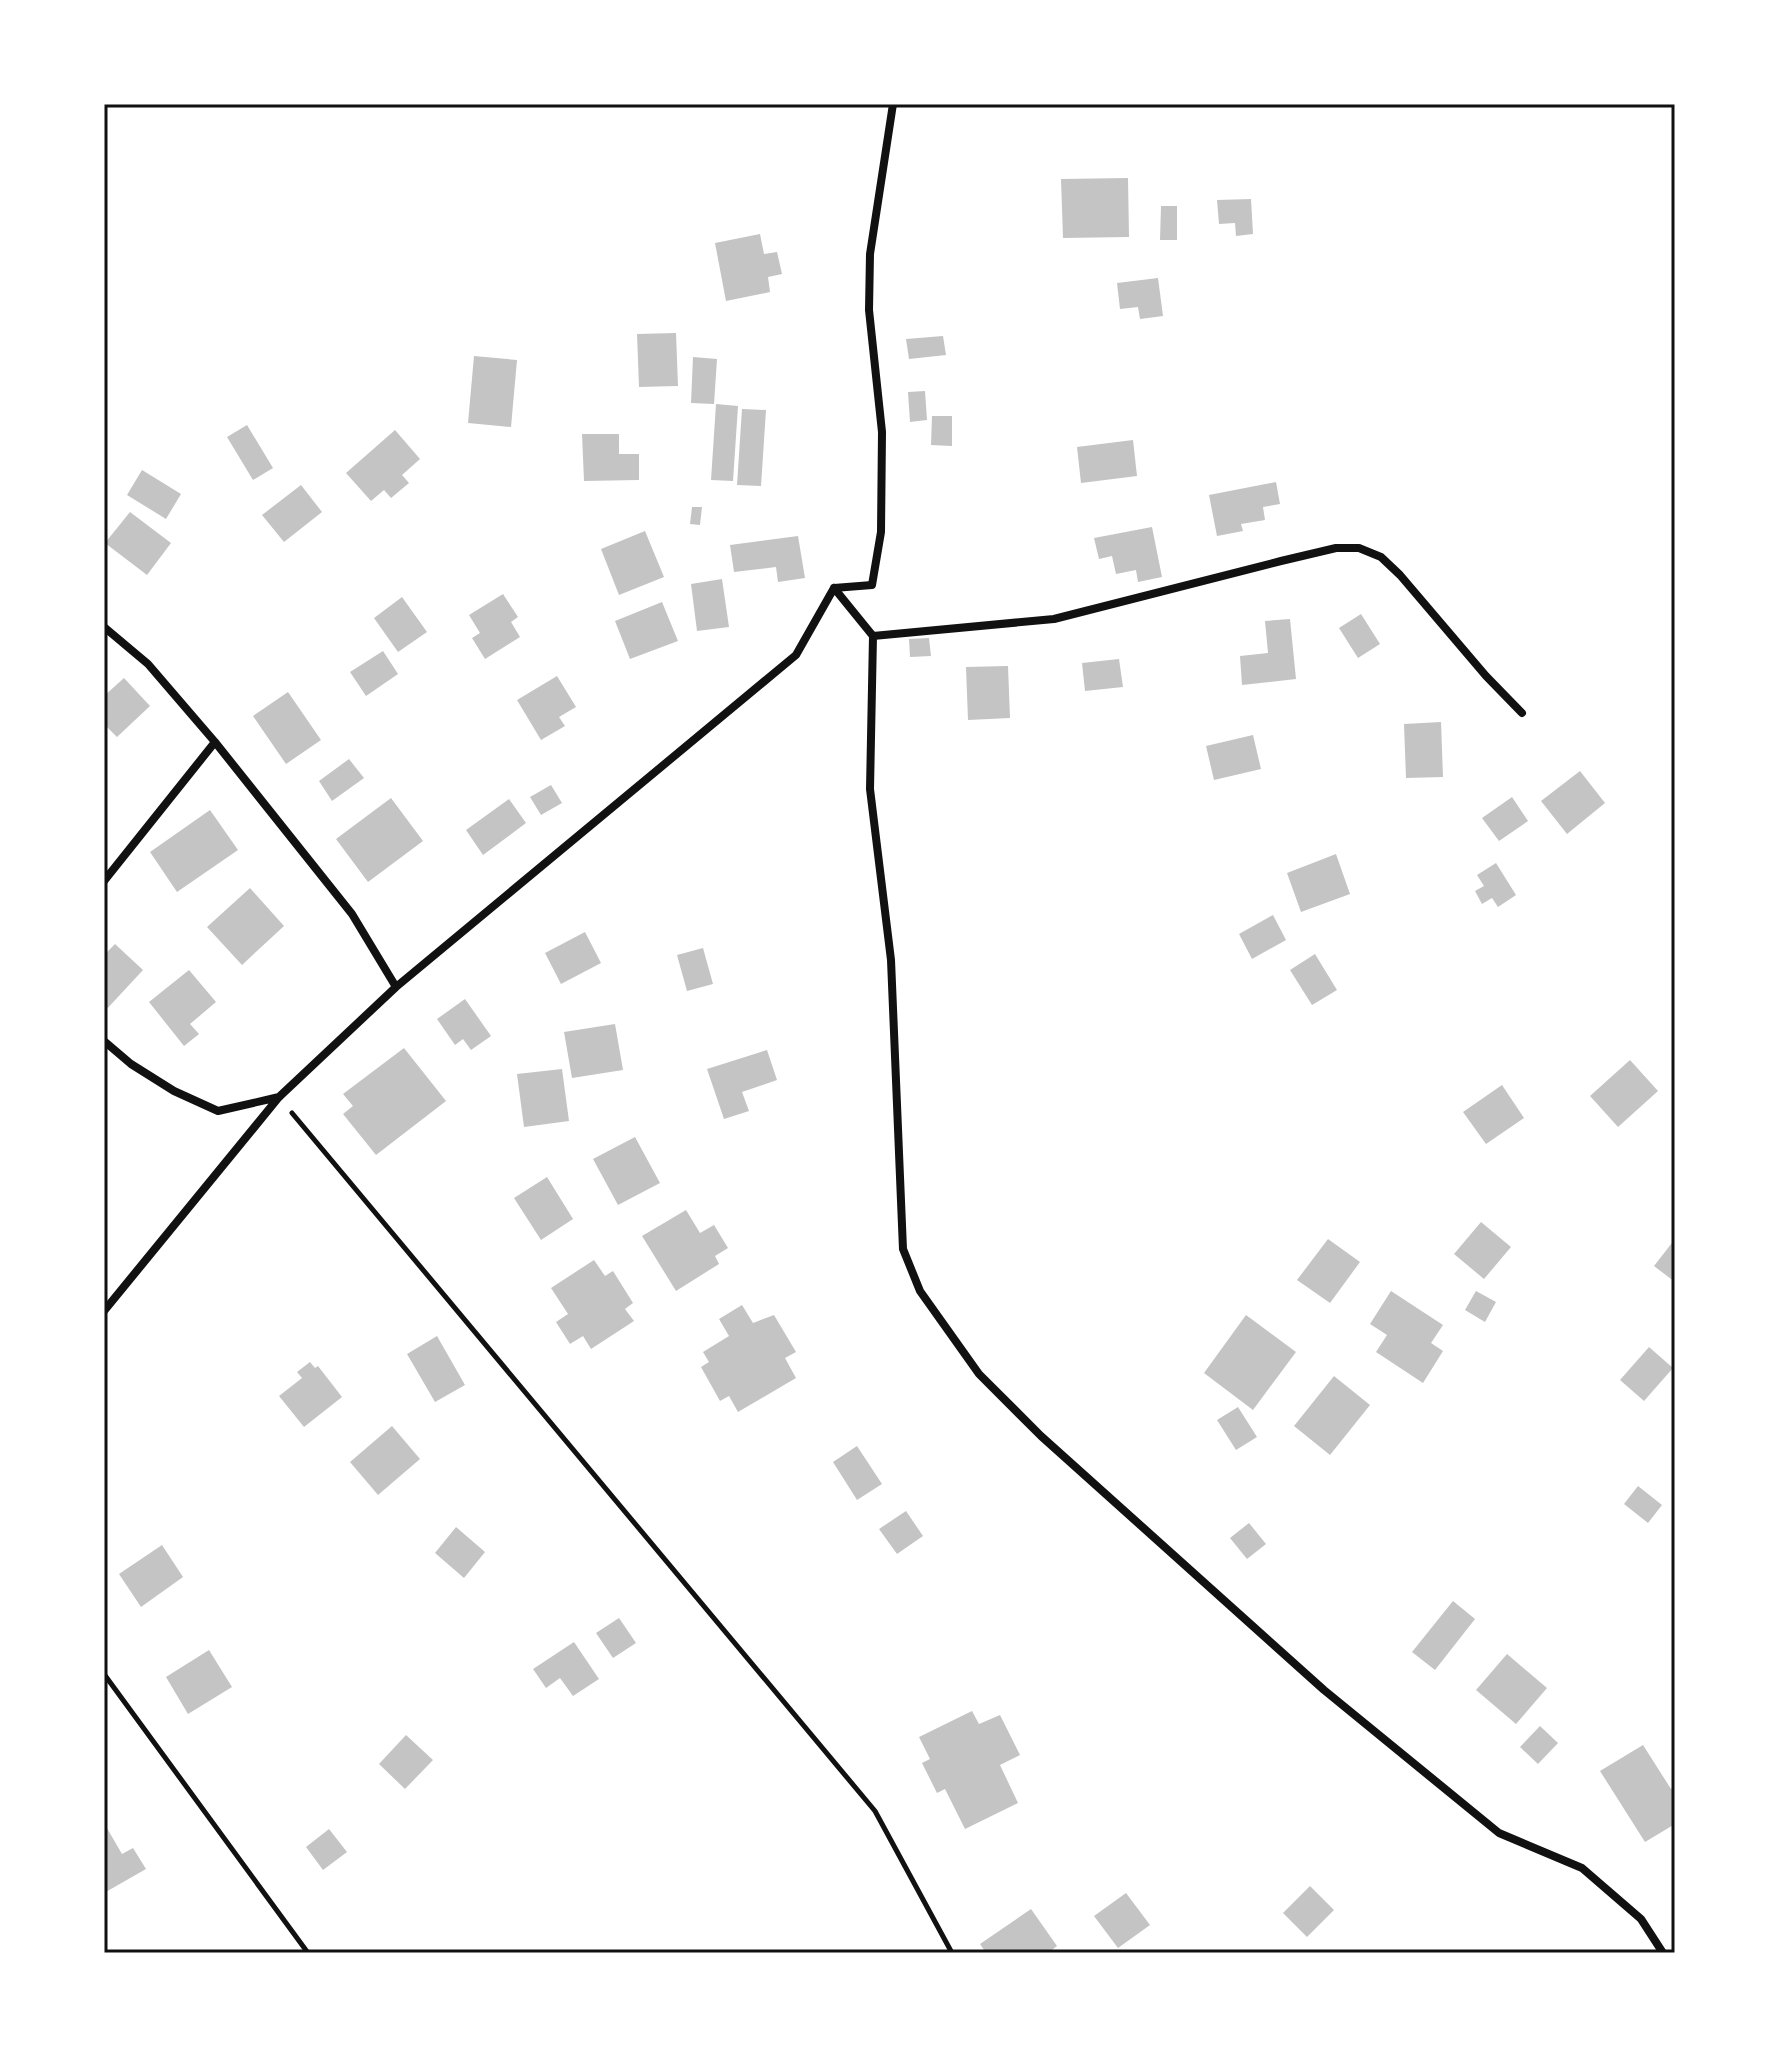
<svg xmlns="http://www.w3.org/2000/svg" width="1779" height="2057" font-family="'Public Sans',sans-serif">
  <rect width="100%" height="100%" fill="#fff"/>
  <path fill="#c4c4c4" d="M1128,178L1129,237L1063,238L1061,179Z
    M1251,199L1253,234L1236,236L1235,223L1219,224L1217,200Z
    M1161,206H1177V240H1160Z
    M760,234L764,254L777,252L782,274L768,277L770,292L726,301L715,243Z
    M1158,278L1163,316L1140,319L1138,307L1120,309L1117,283Z
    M676,333L678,386L639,387L637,334Z
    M943,336L946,355L909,359L906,339Z
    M474,356L517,360L511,427L468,423Z
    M693,357L717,359L714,404L691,403Z
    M925,391L927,420L910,422L908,392Z
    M716,404L738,406L733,481L711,480Z
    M742,409L766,410L761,486L737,485Z
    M932,416H952V446L931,445Z
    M247,425L273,468L253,480L227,437Z
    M395,430L420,459L402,475L409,483L391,498L384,490L371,501L346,473Z
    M582,434H619V454H639V480L584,481Z
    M1133,440L1137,476L1081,483L1077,447Z
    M142,470L181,494L166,519L127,495Z
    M1276,482L1280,504L1263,507L1265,520L1241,524L1243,531L1217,536L1209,495Z
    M301,485L322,512L284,542L262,515Z
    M692,507H702L700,525L690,524Z
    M130,512L171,543L147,575L105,543Z
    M1152,527L1162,577L1138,582L1136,570L1116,574L1112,556L1099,559L1094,538Z
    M645,531L664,577L619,595L601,549Z
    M798,536L805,578L778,582L776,567L734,572L730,545Z
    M722,579L729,627L697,631L691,584Z
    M503,594L518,617L511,622L520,637L485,659L472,638L480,633L469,615Z
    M402,597L427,632L398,652L374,618Z
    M662,602L678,641L630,659L615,621Z
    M1361,614L1380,644L1358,658L1339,628Z
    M1290,619L1296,679L1242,685L1240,656L1268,653L1265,621Z
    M929,638L931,656L910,657L909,639Z
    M383,651L398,674L366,696L350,672Z
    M1119,659L1123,687L1085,691L1082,663Z
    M1008,666L1010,718L968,720L966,667Z
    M557,676L576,707L559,717L565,726L541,740L517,700Z
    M124,678L150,706L117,737L104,724V696Z
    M288,692L321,740L286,764L253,716Z
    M1441,722L1443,777L1406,778L1404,724Z
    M1253,735L1261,769L1214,780L1206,746Z
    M349,759L364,778L332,801L319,781Z
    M1580,771L1605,803L1567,834L1541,801Z
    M551,785L562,803L541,815L530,797Z
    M1512,797L1528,821L1499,841L1482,818Z
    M391,798L423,841L368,882L336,839Z
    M509,799L526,823L483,855L466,830Z
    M210,810L238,850L177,892L150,852Z
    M1336,854L1350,894L1301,912L1287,873Z
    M1496,863L1516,895L1498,907L1492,898L1482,904L1475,891L1484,886L1477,875Z
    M250,888L284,926L242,965L207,927Z
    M1273,915L1286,940L1252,959L1239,934Z
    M585,932L601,963L561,984L545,953Z
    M115,944L143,970L104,1012V955Z
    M703,948L713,984L687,991L677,955Z
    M1315,954L1337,990L1312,1005L1290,970Z
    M189,970L216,1002L190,1024L199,1034L184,1046L149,1002Z
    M465,999L491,1036L471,1050L463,1039L455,1045L437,1019Z
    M615,1024L623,1070L572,1078L564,1032Z
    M404,1048L446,1101L376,1155L343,1114L353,1106L343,1094Z
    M767,1050L777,1080L742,1092L749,1111L724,1119L707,1069Z
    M1630,1060L1658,1091L1618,1127L1590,1096Z
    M562,1069L569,1121L524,1127L517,1074Z
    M1502,1085L1524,1118L1486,1144L1463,1112Z
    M635,1137L660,1183L618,1205L593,1159Z
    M547,1177L573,1219L541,1240L514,1198Z
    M686,1210L700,1233L714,1225L728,1248L715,1256L719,1264L676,1291L642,1236Z
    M1481,1222L1511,1247L1484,1279L1454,1254Z
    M1328,1239L1360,1262L1330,1303L1297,1280Z
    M1675,1239V1282L1654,1266Z
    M594,1260L605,1276L613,1271L633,1303L625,1309L634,1321L591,1349L583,1336L570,1344L556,1322L568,1314L551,1288Z
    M1391,1291L1443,1325L1431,1343L1443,1351L1423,1383L1376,1352L1387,1335L1370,1324Z
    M1476,1291L1496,1302L1485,1322L1465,1310Z
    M742,1305L753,1323L774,1315L796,1352L785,1358L796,1378L738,1412L729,1396L720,1401L701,1367L709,1362L703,1352L729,1336L719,1319Z
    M1246,1315L1296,1352L1253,1410L1204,1373Z
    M437,1336L465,1385L435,1402L407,1354Z
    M1649,1347L1673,1368L1644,1401L1620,1380Z
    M310,1362L315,1368L318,1366L342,1397L304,1427L279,1396L302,1378L297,1372Z
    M1334,1376L1370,1405L1330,1455L1294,1426Z
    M1238,1407L1257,1437L1236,1450L1217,1420Z
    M392,1426L420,1459L378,1495L350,1462Z
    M857,1446L882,1484L857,1500L833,1462Z
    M1638,1486L1662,1505L1648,1523L1624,1504Z
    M906,1511L923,1536L897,1554L879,1529Z
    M1249,1523L1266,1544L1247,1559L1230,1538Z
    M456,1527L485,1552L464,1578L435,1553Z
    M162,1545L183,1577L141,1607L119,1574Z
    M1453,1601L1475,1619L1435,1670L1412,1652Z
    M619,1618L636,1643L613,1658L596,1633Z
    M574,1642L599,1679L573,1696L560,1678L546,1688L533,1669Z
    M209,1650L232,1687L188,1714L166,1677Z
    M1507,1654L1547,1688L1516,1724L1476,1690Z
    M972,1711L979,1724L1000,1715L1020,1755L1000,1765L1018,1803L965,1829L945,1789L937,1793L922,1763L930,1759L919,1737Z
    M1540,1726L1558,1743L1538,1764L1520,1747Z
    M406,1735L433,1760L405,1789L379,1764Z
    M1643,1745L1671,1789L1675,1786V1824L1645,1842L1600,1771Z
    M104,1823L122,1854L133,1848L146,1869L104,1893Z
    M329,1829L347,1852L323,1870L306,1847Z
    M1310,1886L1334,1910L1307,1937L1283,1913Z
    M1126,1893L1150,1925L1118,1948L1094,1916Z
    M1031,1909L1057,1946L1048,1953H986L980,1944Z"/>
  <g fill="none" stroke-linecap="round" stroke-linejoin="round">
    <path stroke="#111" stroke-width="5" d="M292,1113L875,1811L952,1953
      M104,1674L308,1953"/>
    <path stroke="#111" stroke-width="8" d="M834,588L873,636L870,789L891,960L903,1249L920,1291L979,1374L1041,1436L1324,1690L1499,1833L1582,1868L1641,1919L1663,1953
      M834,588L872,585L881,532L882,432L869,310L870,254L893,104
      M104,627L148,664L215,742L352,914L396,987
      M873,636L1054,619L1281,561L1336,548H1359L1381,557L1400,575L1486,676L1522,713
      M104,881L215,742
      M104,1041L131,1064L174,1091L218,1111L279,1097
      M104,1311L279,1097L396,987L796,655L834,588"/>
  </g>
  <rect width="1779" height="2057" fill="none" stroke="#ffffff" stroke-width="212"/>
  <rect x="106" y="106" width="1567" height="1845" fill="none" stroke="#111" stroke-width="3"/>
</svg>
